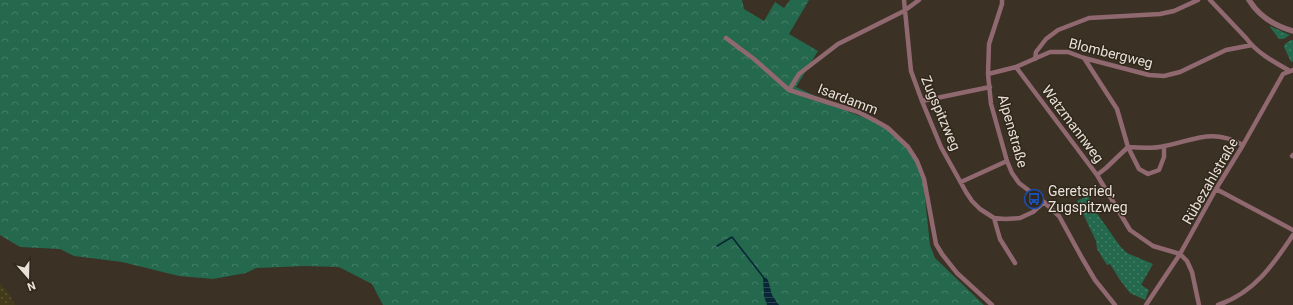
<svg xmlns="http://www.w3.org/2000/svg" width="1293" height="305" font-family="Roboto,sans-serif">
  <defs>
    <pattern id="grass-dots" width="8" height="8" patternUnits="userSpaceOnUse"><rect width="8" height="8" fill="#24684d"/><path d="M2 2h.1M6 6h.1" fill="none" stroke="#447d66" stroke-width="1.8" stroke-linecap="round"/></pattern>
    <pattern id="forest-crowns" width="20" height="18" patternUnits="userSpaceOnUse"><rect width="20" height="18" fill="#24684d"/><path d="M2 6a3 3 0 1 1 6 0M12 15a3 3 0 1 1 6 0" fill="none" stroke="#447d66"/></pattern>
    <pattern id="sand-dots" width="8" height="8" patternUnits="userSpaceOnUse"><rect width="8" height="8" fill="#433a1a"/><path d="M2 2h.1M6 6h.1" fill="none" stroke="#5e563b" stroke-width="1.8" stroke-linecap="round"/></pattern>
    <pattern id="water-rules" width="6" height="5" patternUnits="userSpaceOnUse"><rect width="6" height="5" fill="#072736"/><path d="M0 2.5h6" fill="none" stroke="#2b4652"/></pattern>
  </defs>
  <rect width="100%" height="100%" fill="#3b3124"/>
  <path fill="url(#grass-dots)" d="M1270,26L1290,35L1283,39H1279L1270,27Z
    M1291,40H1293V61L1291,62L1284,47L1285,44Z
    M1088,195L1096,212L1120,246L1127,253L1153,264L1141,285L1149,290L1145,300L1130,293L1120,280L1110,264L1107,265L1097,249L1096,241L1077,201Z"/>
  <path fill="url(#forest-crowns)" d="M0,0H742L744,9L764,21L775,2L784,8L790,0H809L789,34L818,51L796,87L849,112L874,121L887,129L907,148L916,161L923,180L930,245L935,258L984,305H383L372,284L339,267L305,266L256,268L246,273L213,279L179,276L122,262L74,256L60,249L20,247L0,235Z"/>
  <path fill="url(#sand-dots)" d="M0,283L9,294L15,305H0Z"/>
  <path fill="url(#water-rules)" d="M765,277L768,280L772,295L779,305H767L764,296L763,278Z"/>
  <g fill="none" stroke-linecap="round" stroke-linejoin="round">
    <path stroke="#072736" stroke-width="1.5" d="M717,246L732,237L764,278"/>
    <path stroke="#90686f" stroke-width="4.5" d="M904,0L911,71L922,101L941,147L966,192L972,201L980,209L994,218L1005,219L1020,218L1033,212L1044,202
      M1002,0V4L989,44L988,74L991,104L1007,161L1012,173L1019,183L1044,202L1059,216L1082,258L1095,280L1115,305
      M1210,0L1246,38C1257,53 1274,62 1290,71
      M726,38L754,59L789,90L858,112L874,120L888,128L908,147L917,161L924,179L936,244L942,254L957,273L992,305
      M1084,58L1117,109L1128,147L1106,168L1097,175
      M1035,59L1036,52L1046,39L1058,30L1089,18L1160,14L1174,11L1198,0
      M1016,67L1097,175L1130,230L1153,246L1180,254L1187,261L1192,272L1199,305
      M988,74L1016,67L1050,52H1068L1084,58L1149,75L1164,76L1180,72L1226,50L1252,45
      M789,90L799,74L838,44L904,11L919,0
      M922,101L990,87
      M1164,146V157L1159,170L1148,174L1139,169L1128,147C1140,148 1153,149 1165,146C1195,140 1212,128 1243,145
      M1292,156L1293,155
      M961,182L1007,161
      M1216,189L1293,230
      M994,218L1000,239L1015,263
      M1146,305L1180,254L1216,189L1243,145L1283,74L1293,70
      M1218,305C1254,293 1273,265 1293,235"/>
    <path stroke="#90686f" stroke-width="5.5" d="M1249,0C1259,16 1275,26 1293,31"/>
  </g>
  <defs>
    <g id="bus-ring" transform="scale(1)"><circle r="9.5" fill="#31271a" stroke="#1a4fb4" stroke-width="1.5"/><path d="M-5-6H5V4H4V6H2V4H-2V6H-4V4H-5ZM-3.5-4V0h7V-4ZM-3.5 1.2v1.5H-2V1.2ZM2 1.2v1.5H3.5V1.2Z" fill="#1a4fb4"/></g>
  </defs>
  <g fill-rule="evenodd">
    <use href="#bus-ring" x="1034" y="199"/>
  </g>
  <g text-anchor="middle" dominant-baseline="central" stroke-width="3" stroke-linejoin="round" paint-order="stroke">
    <g font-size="14" fill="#e8e1d9" stroke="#31271a">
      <text transform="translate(1111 53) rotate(14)">Blombergweg</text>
      <text transform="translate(848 99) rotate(21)">Isardamm</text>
      <text transform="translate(941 113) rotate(67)">Zugspitzweg</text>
      <text transform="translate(1073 124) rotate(53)">Watzmannweg</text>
      <text transform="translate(1013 131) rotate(74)">Alpenstraße</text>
      <text transform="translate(1210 181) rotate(-60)">Rübezahlstraße</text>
    </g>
    <g font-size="14" fill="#e8e1d9" stroke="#31271a" text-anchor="start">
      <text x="1048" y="191">Geretsried,<tspan x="1048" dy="16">Zugspitzweg</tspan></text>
    </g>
  </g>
  <g transform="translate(28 277) rotate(160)" stroke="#31271a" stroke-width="3" paint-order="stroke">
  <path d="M0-3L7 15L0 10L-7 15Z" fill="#e8e1d9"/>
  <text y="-6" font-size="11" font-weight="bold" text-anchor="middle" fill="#e8e1d9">N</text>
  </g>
</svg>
